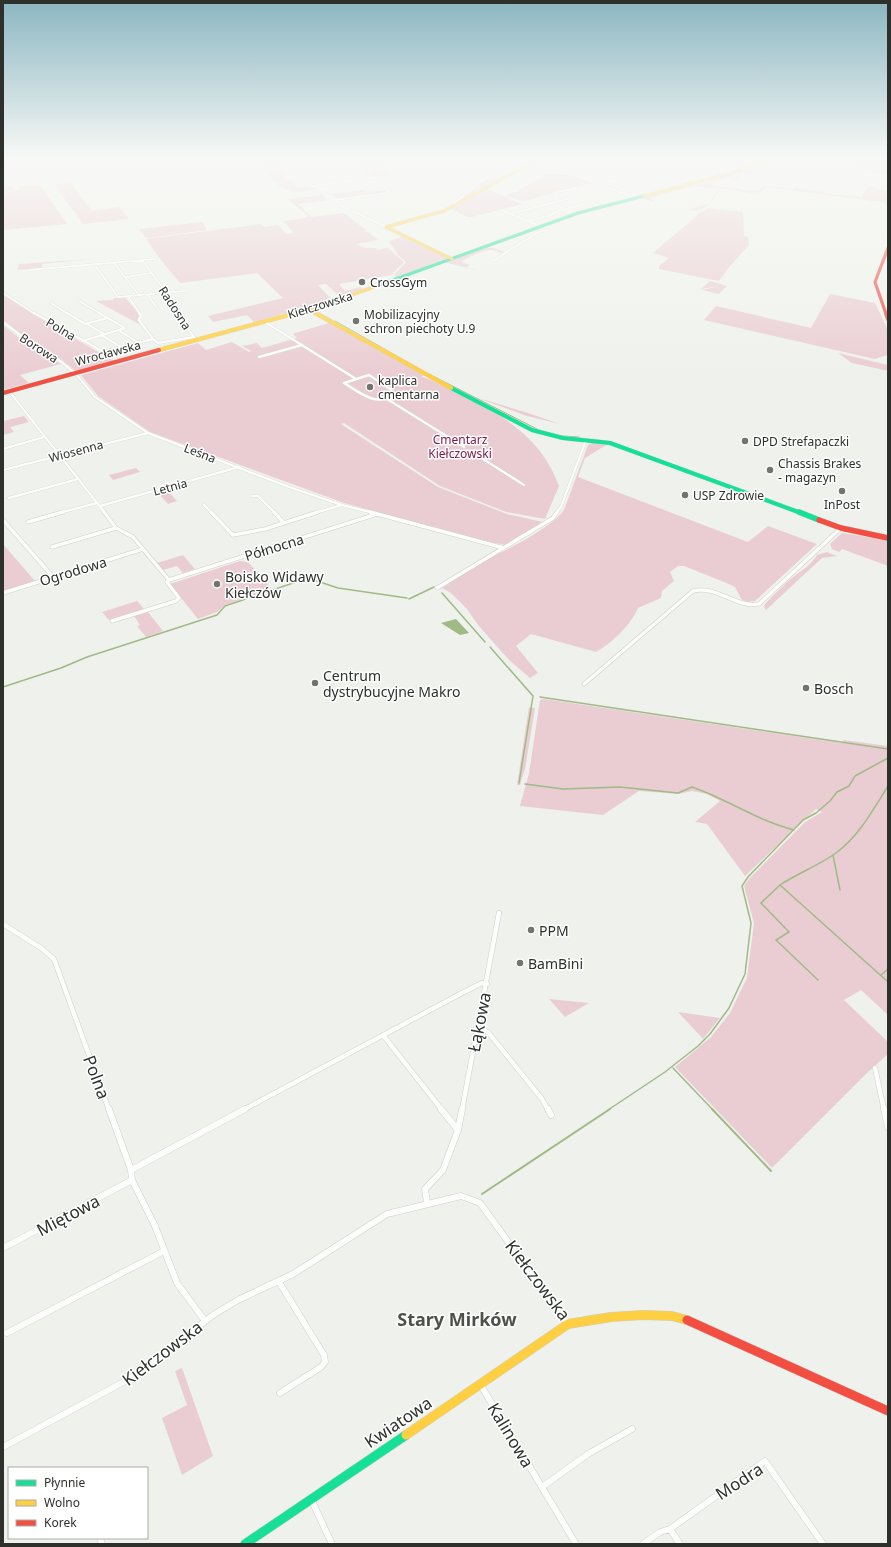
<svg xmlns="http://www.w3.org/2000/svg" width="891" height="1547" font-family="'Noto Sans',sans-serif">
  <rect width="100%" height="100%" fill="#eff2ec"/>
  <path fill="#eacdd3" d="M349,159H371L392,175L374,178Z
    M689,159H733L724,165L704,161L691,164L684,161Z
    M763,159L773,161H768L762,168H757L751,174L743,173L736,180L767,185L733,180L740,174L754,170V168L751,166Z
    M789,159H888V165L884,164L888,165V176L864,170L863,168L852,165L848,168H845L849,164L831,160L817,165L797,163L796,160Z
    M293,162L277,165L287,174L283,175L298,187L308,186L315,189L292,192L288,189H283L259,167Z
    M751,168H753L751,170L737,174L734,177H728L726,179L715,181L711,185L753,191L759,190L765,186L785,187V189L793,190L796,187L800,189L824,192L827,194L859,196L861,198L869,187H876L875,189L888,190V203L766,187L759,194L721,189C712,199 705,214 690,210L698,206L707,205L720,189L694,186L649,198L657,202H655L641,198L698,184Z
    M550,174L570,175L593,183L523,201L505,195L520,190L521,188C533,184 538,177 550,174Z
    M496,177L500,178L457,202L486,180Z
    M71,183L92,211L119,207L129,219L83,224L54,184Z
    M40,185L67,224L3,230V187L13,186L15,189H19L18,186Z
    M488,189L522,204L472,217H467L451,209Z
    M364,190L367,192L384,190L387,192L337,199L331,194Z
    M322,195L328,200L298,204L312,217L344,213L367,231L362,232H368L378,240L357,244L358,245L366,248H377L376,250L388,248L404,262L391,275L339,284L345,291L360,287L363,289L352,293L347,292L349,294L340,297L326,284L318,285L332,300C314,307 296,310 279,315C270,317 263,321 254,322L247,315L213,322L208,316L283,298L257,273L180,283L161,260L146,239L261,224L264,227L278,225L286,234L294,233L283,221L305,218L308,216L288,199Z
    M708,208L743,212L744,236L748,237L749,245L730,266L719,281L659,269V266L669,258L653,253L699,214L697,213H702Z
    M202,222L207,230L148,238L145,237L139,229Z
    M402,237L447,258L398,277L394,275L406,262L398,255L389,241Z
    M486,248H494L505,252C498,254 497,250 492,250C484,249 469,257 461,262L470,265L466,267L479,271L444,262Z
    M93,259L42,264V268L17,270L19,264Z
    M710,281L727,286L719,294L702,290L719,286L701,289Z
    M830,294L875,303L888,330V355L875,359L704,320L716,306L811,328Z
    M3,295L55,327L114,361L76,371L62,360L33,344L3,321Z
    M125,297L140,316L137,320L141,325L96,301L113,300L114,298Z
    M329,323H332L423,375L422,377L429,379C483,407 536,424 559,486L545,519L506,512L440,486L344,423L341,424L438,487L507,514L543,522L540,525L505,545L501,544L482,541L344,503L150,432L98,396L81,375L198,343L206,350L232,342L249,352L251,351L242,346L257,343L262,348L297,338L293,334L295,333Z
    M3,325L32,348L61,364L20,375L29,383L3,390Z
    M838,353L888,365V371L852,363Z
    M475,397L528,413L560,424L527,416Z
    M24,416L29,422L10,427L14,432L3,435V421Z
    M593,443L606,445L585,458L578,477L748,542L768,526L817,544L755,601L749,602L742,600L735,587L729,584L684,566H678L670,572L674,581L662,591L661,598L638,608C631,625 612,643 596,652L531,634L516,646L538,673L530,678L509,660L478,625L467,609L451,593L442,588C456,580 483,559 499,553C514,547 555,524 564,510L588,445Z
    M136,468L140,472L113,480L109,475Z
    M166,489L177,501L168,504L157,492Z
    M842,533L888,540V566L842,549L839,552L832,549L830,544Z
    M3,544L35,581L36,582L3,592Z
    M827,552L837,556L822,558L766,610L764,607L765,604C774,595 783,585 793,577C805,568 809,567 817,555Z
    M183,555L195,569L183,573L177,566L163,570L157,563Z
    M240,561L248,562L272,589L225,605L217,612L198,619L170,584Z
    M137,601L144,609L109,620L102,612Z
    M148,612L163,631L146,637L137,626L140,625L134,616Z
    M544,699L842,743L844,740L888,746V1015L861,990L844,1000L888,1042V1054L868,1072L772,1168L675,1067L711,1037L730,1013L747,978L754,923L744,886L749,879L805,822L822,812L816,809L745,876L707,824L695,822L720,801L707,794L692,791L679,794L639,791L603,815L520,806L529,773L540,700Z
    M529,707L535,708L525,769L520,785H517Z
    M549,999L589,1003L565,1017Z
    M678,1012L720,1018L703,1039Z
    M182,1368L213,1456L182,1475L162,1418L187,1405L175,1371Z"/>
  <path fill="#a0ba86" d="M456,619L469,633L460,635L441,623Z"/>
  <g fill="none" stroke-linecap="round" stroke-linejoin="round">
    <path stroke="#a0ba86" stroke-width="1" d="M763,160L765,159
      M751,167L761,161
      M735,173L743,170
      M319,313L332,320
      M335,321L425,372L537,429
      M562,436L579,437"/>
    <path stroke="#a0ba86" stroke-width="1.5" d="M442,593L485,642
      M409,599L434,587
      M490,647L533,696L519,783
      M3,687L61,668L87,657L217,615L225,606L308,578L338,588L407,598
      M540,697L888,749
      M525,784L563,789L620,787L678,793L692,787C727,799 758,821 794,830
      M888,786C873,810 859,836 836,853C818,866 798,873 780,885L888,982
      M833,855L840,890
      M780,885L761,903L789,932L776,940L818,980
      M881,975L888,969
      M673,1068L713,1110
      M608,1110L665,1072L698,1046L710,1034L729,1008L745,974L751,923L742,886L748,877L803,820L816,813L830,801L837,792L849,786L855,776L888,758"/>
    <path stroke="#a0ba86" stroke-width="2" d="M712,1109L771,1171
      M482,1194L610,1109"/>
    <g stroke="#cdd0cb" stroke-width="2.5">
      <path id="street-far4" d="M424,159L439,169
        M500,159L519,170
        M618,159L633,165L653,160
        M651,159L708,179
        M299,162L325,159
        M661,163L674,159
        M640,164L656,170
        M526,166L548,173L572,174L635,198
        M393,176L475,165
        M599,184L668,168
        M312,186L390,176
        M316,186L342,206L386,227
        M554,193L576,188
        M501,194L518,190L516,187L525,185L526,182L534,180L535,177L548,173
        M334,200L391,193L347,159
        M458,203H454L488,176L468,159
        M501,210L535,224
        M552,213L584,204
        M510,214L571,198
        M528,221L554,214
        M142,260L179,310L176,314
        M493,261L538,232L548,230
        M114,263L139,295
        M94,264L118,297L185,291
        M29,270L155,259
        M127,277L151,273
        M3,293L35,314
        M148,295L156,307
        M128,296L140,314
        M79,301L101,314
        M51,303L68,314"/>
    </g>
    <g stroke="#cdd0cb" stroke-width="3">
      <path id="street-far3" d="M34,313L120,361
        M67,313L85,324L108,318
        M139,313L141,315L139,320L153,339
        M3,322L32,344L59,360L77,375L95,397L148,433L289,487L342,505L374,513
        M265,322L356,379
        M87,324L104,334
        M118,330L139,343
        M101,335L121,347
        M83,341L125,328L99,313
        M104,352L153,339L158,343L194,337L176,314L177,313
        M259,357L302,345
        M369,375L390,389L393,394C377,408 359,392 344,383Z
        M9,391L105,513
        M387,399L464,447
        M3,449L44,437
        M472,452L524,485
        M3,470L148,433
        M252,496H258L275,513
        M9,498L78,479
        M204,505L212,513
        M100,506L239,467
        M59,513L97,503
        M315,513L342,505
        M556,513L561,507L586,440"/>
    </g>
    <g stroke="#cdd0cb" stroke-width="4.5">
      <path id="street-far2" d="M104,512L116,528L133,537L169,580
        M211,512L233,535L265,529L318,512
        M274,512L284,523
        M370,512L504,548
        M3,520L53,577
        M28,522L63,512
        M52,547L116,528
        M169,580L377,514
        M437,588L553,518L557,512
        M3,593L143,549
        M112,621L176,601L179,598L167,582L169,580
        M584,684L693,591C717,585 735,608 759,604L841,528"/>
    </g>
    <g stroke="#cdd0cb" stroke-width="5.5">
      <path id="street-far1" d="M3,924L41,948L54,959L109,1110
        M478,1028L488,1032L542,1099L548,1110
        M383,1035L442,1110
        M875,1068L884,1110
        M243,1110L462,993L482,983L487,984
        M462,1110L499,913"/>
    </g>
    <g stroke="#cdd0cb" stroke-width="7">
      <path id="street" d="M109,1109L131,1170L132,1180L155,1226L177,1283L205,1321
        M441,1109L458,1130
        M548,1109L551,1115
        M884,1109L888,1127
        M131,1170L245,1109
        M427,1203L425,1189L443,1170L458,1130L462,1109
        M3,1248L132,1180
        M279,1282L324,1355L325,1362L321,1367L280,1393
        M7,1333L164,1251
        M480,1384L576,1544
        M3,1447L140,1373L213,1315L238,1300L293,1274L387,1214L461,1196L480,1203L568,1324
        M542,1487L588,1454L632,1429
        M311,1499L332,1544
        M670,1529L765,1461L823,1544
        M100,1538L102,1544
        M643,1544L660,1532L670,1529L680,1544"/>
    </g>
    <g stroke="#cdd0cb" stroke-width="3.5">
      <path id="fast-far3" d="M379,285L578,213L644,196"/>
    </g>
    <g stroke="#cdd0cb" stroke-width="4.5">
      <path id="fast-far2" d="M451,388L532,430L563,438L610,443L801,513"/>
    </g>
    <g stroke="#cdd0cb" stroke-width="6">
      <path id="fast-far1" d="M799,512L819,520"/>
    </g>
    <g stroke="#cdd0cb" stroke-width="10">
      <path id="fast" d="M245,1544L406,1435"/>
    </g>
    <g stroke="#cdd0cb" stroke-width="3.5">
      <path id="slow-far2" d="M644,196L732,173L762,159
        M452,259L386,227L444,211L538,159
        M308,309L316,314
        M293,314L321,306L379,285"/>
    </g>
    <g stroke="#cdd0cb" stroke-width="4.5">
      <path id="slow-far1" d="M315,313L451,388
        M159,350L296,313"/>
    </g>
    <g stroke="#cdd0cb" stroke-width="10">
      <path id="slow" d="M406,1435L568,1324L611,1317L643,1315L672,1316L687,1320"/>
    </g>
    <g stroke="#cdd0cb" stroke-width="3.5">
      <path id="jam-far3" d="M886,314L875,282L888,248"/>
    </g>
    <g stroke="#cdd0cb" stroke-width="4.5">
      <path id="jam-far2" d="M886,313L888,319
        M3,393L159,350"/>
    </g>
    <g stroke="#cdd0cb" stroke-width="6">
      <path id="jam-far1" d="M819,520L841,528L888,538"/>
    </g>
    <g stroke="#cdd0cb" stroke-width="10">
      <path id="jam" d="M687,1320L888,1411"/>
    </g>
    <use href="#street-far4" stroke="#fdfdfc" stroke-width="2"/>
    <use href="#street-far3" stroke="#fdfdfc" stroke-width="2.5"/>
    <use href="#street-far2" stroke="#fdfdfc" stroke-width="3.5"/>
    <use href="#street-far1" stroke="#fdfdfc" stroke-width="4.5"/>
    <use href="#street" stroke="#fdfdfc" stroke-width="6"/>
    <use href="#fast-far3" stroke="#16e098" stroke-width="3"/>
    <use href="#fast-far2" stroke="#16e098" stroke-width="4"/>
    <use href="#fast-far1" stroke="#16e098" stroke-width="5.5"/>
    <use href="#fast" stroke="#16e098" stroke-width="9"/>
    <use href="#slow-far2" stroke="#ffcf43" stroke-width="3"/>
    <use href="#slow-far1" stroke="#ffcf43" stroke-width="4"/>
    <use href="#slow" stroke="#ffcf43" stroke-width="9"/>
    <use href="#jam-far3" stroke="#f24e42" stroke-width="3"/>
    <use href="#jam-far2" stroke="#f24e42" stroke-width="4"/>
    <use href="#jam-far1" stroke="#f24e42" stroke-width="5.5"/>
    <use href="#jam" stroke="#f24e42" stroke-width="9"/>
  </g>
  <linearGradient id="sky" x2="0" y2="1"><stop stop-color="#8bb6c1"/><stop offset="0.42" stop-color="#f8f9f6"/><stop offset="1" stop-color="#f8f9f6" stop-opacity="0"/></linearGradient>
  <rect width="891" height="376" fill="url(#sky)"/>
  <g fill="#71746f" stroke="#fff" stroke-width="1.5">
    <circle cx="362" cy="282" r="4"/>
    <circle cx="356" cy="321" r="4"/>
    <circle cx="370" cy="387" r="4"/>
    <circle cx="745" cy="441" r="4"/>
    <circle cx="770" cy="470" r="4"/>
    <circle cx="842" cy="491" r="4"/>
    <circle cx="685" cy="495" r="4"/>
    <circle cx="217" cy="584" r="4"/>
    <circle cx="315" cy="683" r="4"/>
    <circle cx="806" cy="688" r="4"/>
    <circle cx="531" cy="930" r="4"/>
    <circle cx="520" cy="963" r="4"/>
  </g>
  <g text-anchor="middle" dominant-baseline="central" stroke-width="3" stroke-linejoin="round" paint-order="stroke">
    <g font-size="12" fill="#2d302b" stroke="#fff" text-anchor="start">
      <text x="370" y="282">CrossGym</text>
      <text x="364" y="314">Mobilizacyjny<tspan x="364" dy="14">schron piechoty U.9</tspan></text>
      <text x="378" y="380">kaplica<tspan x="378" dy="14">cmentarna</tspan></text>
      <text x="753" y="441">DPD Strefapaczki</text>
      <text x="778" y="463">Chassis Brakes<tspan x="778" dy="14">- magazyn</tspan></text>
      <text x="693" y="495">USP Zdrowie</text>
      <text x="842" y="504" text-anchor="middle">InPost</text>
    </g>
    <g font-size="12" fill="#2d302b" stroke="#fff">
      <text transform="translate(320 305) rotate(-17)">Kiełczowska</text>
      <text transform="translate(175 308) rotate(57)">Radosna</text>
      <text transform="translate(61 329) rotate(31)">Polna</text>
      <text transform="translate(39 348) rotate(33)">Borowa</text>
      <text transform="translate(108 353) rotate(-15)">Wrocławska</text>
      <text transform="translate(76 451) rotate(-15)">Wiosenna</text>
      <text transform="translate(200 453) rotate(21)">Leśna</text>
      <text transform="translate(170 487) rotate(-15)">Letnia</text>
    </g>
    <g font-size="12" fill="#7a1844" stroke="#fff">
      <text x="460" y="439">Cmentarz<tspan x="460" dy="14">Kiełczowski</tspan></text>
    </g>
    <g font-size="14" fill="#2d302b" stroke="#fff">
      <text transform="translate(274 547) rotate(-17)">Północna</text>
      <text transform="translate(73 571) rotate(-17)">Ogrodowa</text>
    </g>
    <g font-size="14" fill="#2d302b" stroke="#fff" text-anchor="start">
      <text x="225" y="576">Boisko Widawy<tspan x="225" dy="16">Kiełczów</tspan></text>
      <text x="323" y="675">Centrum<tspan x="323" dy="16">dystrybucyjne Makro</tspan></text>
      <text x="814" y="688">Bosch</text>
      <text x="539" y="930">PPM</text>
      <text x="528" y="963">BamBini</text>
    </g>
    <g font-size="17" fill="#2d302b" stroke="#fff">
      <text transform="translate(479 1022) rotate(-79)">Łąkowa</text>
      <text transform="translate(97 1077) rotate(69)">Polna</text>
      <text transform="translate(68 1215) rotate(-28)">Miętowa</text>
      <text transform="translate(538 1280) rotate(53)">Kiełczowska</text>
      <text transform="translate(162 1353) rotate(-37)">Kiełczowska</text>
      <text transform="translate(398 1422) rotate(-34)">Kwiatowa</text>
      <text transform="translate(511 1435) rotate(59)">Kalinowa</text>
      <text transform="translate(739 1481) rotate(-33)">Modra</text>
    </g>
    <g font-size="18" font-weight="bold" fill="#4c5248" stroke="#fff">
      <text x="457" y="1319">Stary Mirków</text>
    </g>
  </g>
  <rect width="891" height="1547" fill="none" stroke="#2d302b" stroke-width="8"/>
  <rect x="8" y="1467" width="140" height="72" fill="#ffffff" stroke="#abacaa"/>
  <rect x="16" y="1480" width="20" height="6" fill="#16e098" stroke="#abacaa"/>
  <text x="44" y="1487" font-size="12" fill="#2d302b">Płynnie</text>
  <rect x="16" y="1500" width="20" height="6" fill="#ffcf43" stroke="#abacaa"/>
  <text x="44" y="1507" font-size="12" fill="#2d302b">Wolno</text>
  <rect x="16" y="1520" width="20" height="6" fill="#f24e42" stroke="#abacaa"/>
  <text x="44" y="1527" font-size="12" fill="#2d302b">Korek</text>
</svg>
